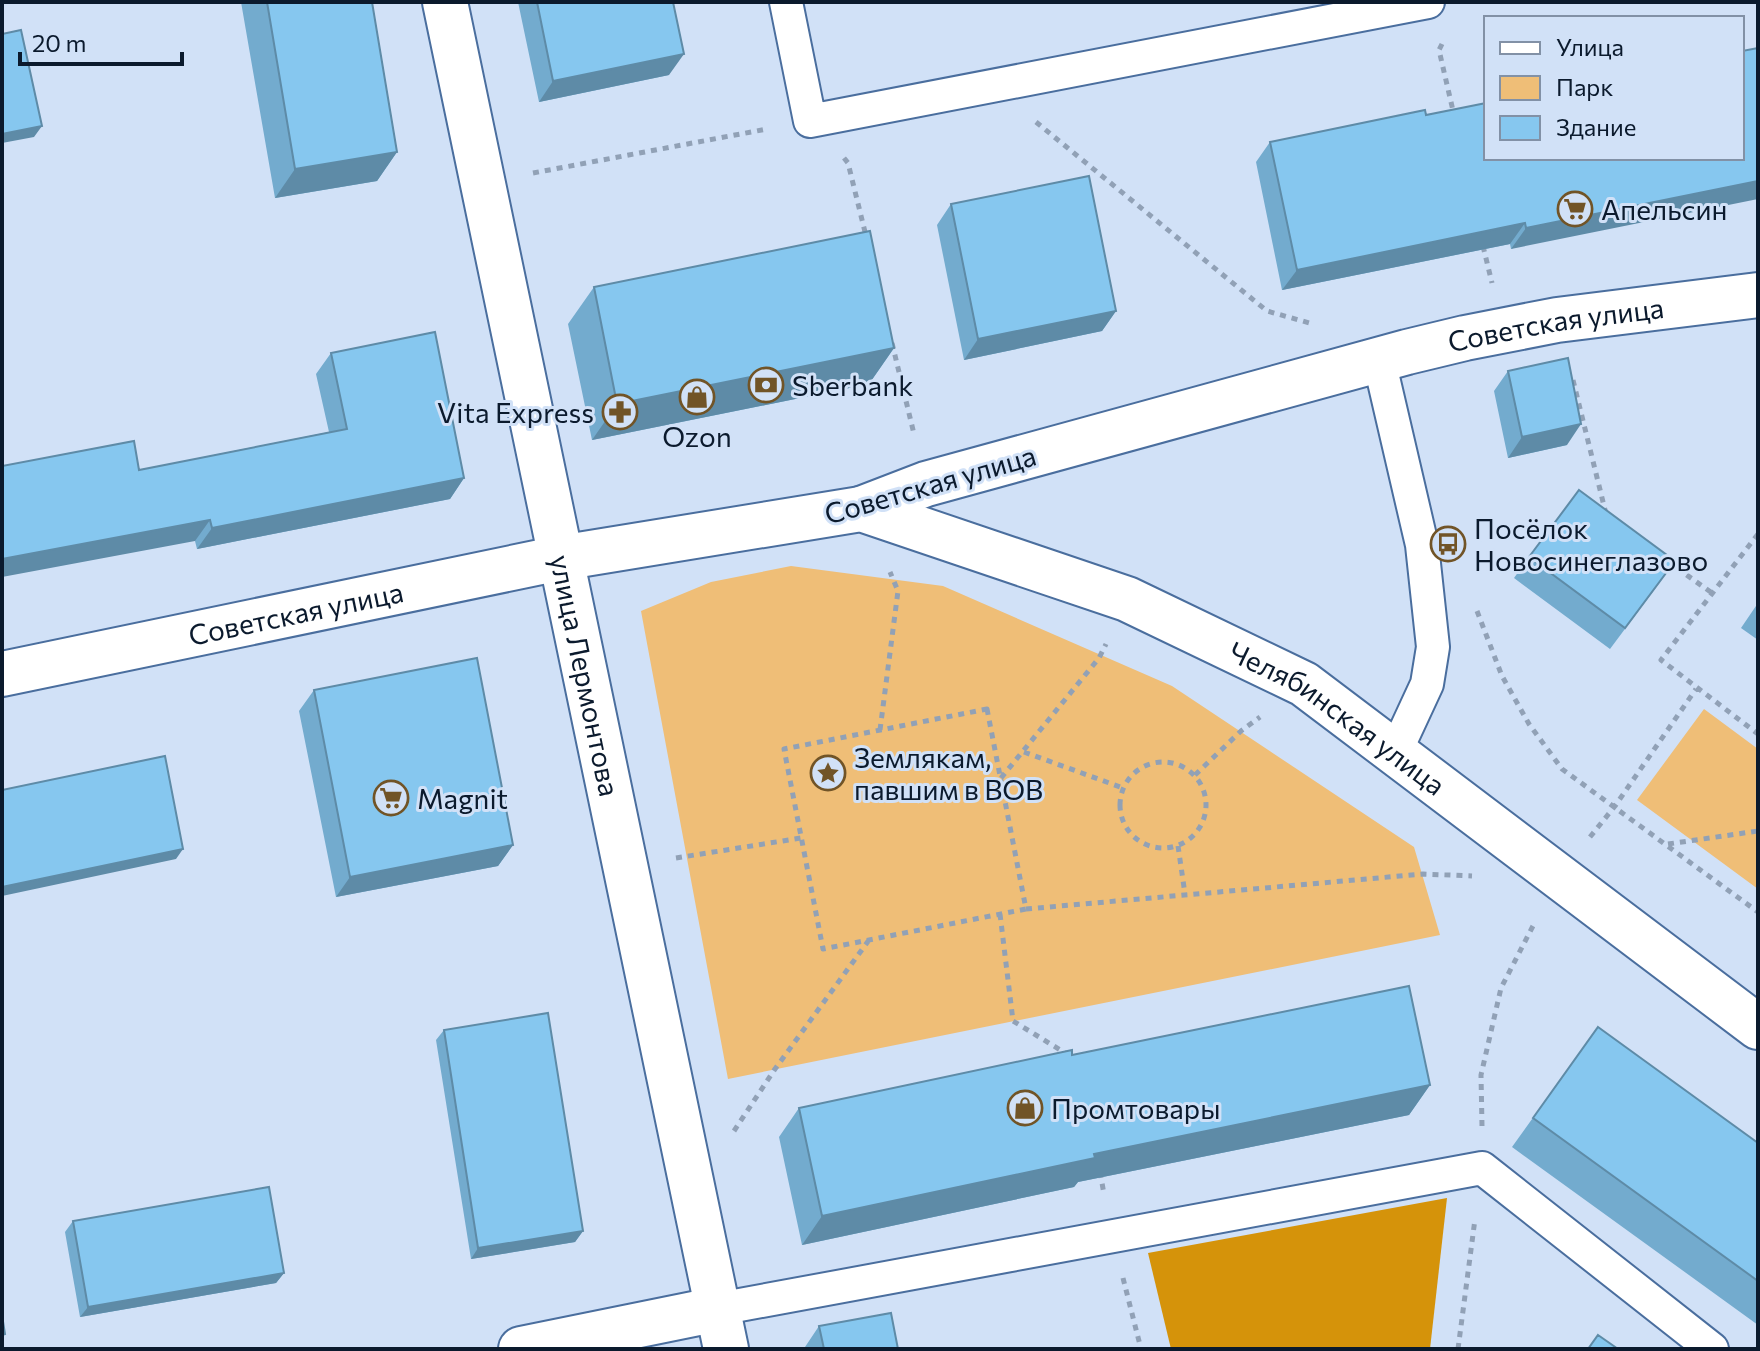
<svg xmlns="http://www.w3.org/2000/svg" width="1760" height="1351" font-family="Commissioner,sans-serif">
  <rect width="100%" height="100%" fill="#d1e1f7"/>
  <path fill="#efbe77" d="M791,566L943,586L1172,686L1414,847L1440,935L728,1079L641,611L711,582Z
    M1704,709L1758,749V889L1637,800Z"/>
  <path fill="#d5930a" d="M1447,1198L1430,1349H1171L1148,1253Z"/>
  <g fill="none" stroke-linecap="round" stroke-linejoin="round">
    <g stroke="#4a6e9e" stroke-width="36">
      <path id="lane" d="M786,2L810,121L1428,2
        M1379,360L1422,545L1433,647L1427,684L1395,753
        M718,1309L1482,1168L1712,1349"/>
    </g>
    <g stroke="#4a6e9e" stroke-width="48">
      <g id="street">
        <path id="s1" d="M445,2L726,1349"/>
        <path id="s2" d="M861,509L926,484L1407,352L1465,338L1557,320L1758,295"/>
        <path d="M521,1349L718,1309"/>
      </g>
    </g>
    <g stroke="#4a6e9e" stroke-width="48">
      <g id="secondary">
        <path id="s3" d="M2,674L560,558L861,509L1127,599L1304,684L1758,1027"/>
      </g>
    </g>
    <path stroke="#91a1b6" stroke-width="5" stroke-dasharray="6 6" stroke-linecap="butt" d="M1442,44L1439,50L1454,115
      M1036,122L1267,311L1313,324
      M844,158L848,163L866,236
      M533,173L767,129
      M1483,246L1492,283
      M892,343L914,434
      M1573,380L1606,514
      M1758,534L1661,660L1758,734
      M1667,561L1712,593
      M1477,611L1502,676L1529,724L1562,769L1758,912
      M987,709L1026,909L823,949L784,749Z
      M880,730L898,591L890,572
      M1024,752L1123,788
      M1120 805a43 43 0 1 1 86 0a43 43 0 1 1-86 0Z
      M1195,775L1241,731L1260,717
      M1001,778L1099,658L1106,644
      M1590,837L1615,806L1696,689
      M1668,844L1758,831
      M1178,846L1185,894
      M676,858L801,838
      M1026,909L1423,874L1472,876
      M1000,914L1013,1021L1067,1054
      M1482,1126L1481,1075L1501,988L1535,922
      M734,1131L775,1069L869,940
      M1100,1172L1104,1194
      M1123,1278L1141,1349
      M1458,1349L1475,1219"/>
    <use href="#lane" stroke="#fff" stroke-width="32"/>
    <use href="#street" stroke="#fff" stroke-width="44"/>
    <use href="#secondary" stroke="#fff" stroke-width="44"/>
  </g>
  <path fill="#73abce" d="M241,2H372L397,152L377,181L275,198Z
    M518,2H673L669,75L539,102Z
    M1426,115L1742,158L1511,249L1510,244L1282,290L1256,162L1270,142Z
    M951,204L1116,311L1102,331L964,360L937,225Z
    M594,287L894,348L869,384L592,440L568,324Z
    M331,353L464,478L450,499L197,549L195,541L139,470L329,432L316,374Z
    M1508,371L1567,445L1508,458L1494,391Z
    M1529,557L1660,582L1610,649L1514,578Z
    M1758,603V640L1741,628Z
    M314,690L513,845L498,866L336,897L299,711Z
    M1598,1027L1758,1143V1325L1512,1147Z
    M444,1030L583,1231L575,1242L471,1259L436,1040Z
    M1072,1055L1430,1085L1409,1115L1078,1182L1074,1187L802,1245L779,1137L799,1108Z
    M73,1221L284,1273L276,1283L80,1317L65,1232Z
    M819,1326L898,1349H805V1347Z"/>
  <path fill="#5e8ba7" d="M684,54L669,75L539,102L553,81Z
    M42,126L34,137L2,143V134Z
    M397,152L377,181L275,198L295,169Z
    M1758,181V199L1511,249L1526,228Z
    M1525,223L1510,244L1282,290L1297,270Z
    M1116,311L1102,331L964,360L978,339Z
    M894,348L869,384L592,440L617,404Z
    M1581,424L1567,445L1508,458L1522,437Z
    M464,478L450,499L197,549L212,528Z
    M210,520L195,541L2,577V559Z
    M513,845L498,866L336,897L350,877Z
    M183,849L176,859L2,896V887Z
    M1430,1085L1409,1115L1078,1182L1074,1187L802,1245L822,1216L1094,1154Z
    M583,1231L575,1242L471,1259L478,1248Z
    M284,1273L276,1283L80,1317L88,1307Z"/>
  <path fill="#86c7ef" stroke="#5e8ba7" stroke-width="2" d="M267,2H372L397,152L295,169Z
    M537,2H673L684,54L553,81Z
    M21,30L42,126L2,134V34Z
    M1758,48V181L1526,228L1525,223L1297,270L1270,142L1425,110L1426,115L1486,103V158H1742V51Z
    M1089,176L1116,311L978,339L951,204Z
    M870,231L894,348L617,404L594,287Z
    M435,332L464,478L212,528L210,520L2,559V466L134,441L139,470L347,429L331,353Z
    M1568,358L1581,424L1522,437L1508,371Z
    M1579,490L1675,561L1625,628L1529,557Z
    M477,658L513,845L350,877L314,690Z
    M165,756L183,849L2,887V790Z
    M1409,986L1430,1085L1094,1154L1095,1158L822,1216L799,1108L1072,1050V1055Z
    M548,1013L583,1231L478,1248L444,1030Z
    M1598,1027L1758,1143V1281L1533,1118Z
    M269,1187L284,1273L88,1307L73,1221Z
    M891,1313L898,1349H824L819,1326Z
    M2,1315L5,1334L2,1335Z
    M1598,1335L1618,1349H1588Z"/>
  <defs>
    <g id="supermarket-ring" transform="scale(1.8)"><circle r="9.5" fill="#d1e1f7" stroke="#715427" stroke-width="1.5"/><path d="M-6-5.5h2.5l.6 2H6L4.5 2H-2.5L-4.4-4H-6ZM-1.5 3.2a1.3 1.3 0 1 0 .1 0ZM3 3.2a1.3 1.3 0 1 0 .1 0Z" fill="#715427"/></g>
    <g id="bank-ring" transform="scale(1.8)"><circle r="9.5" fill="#d1e1f7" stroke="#715427" stroke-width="1.5"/><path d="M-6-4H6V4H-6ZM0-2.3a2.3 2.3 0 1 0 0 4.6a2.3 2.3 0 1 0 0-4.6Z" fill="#715427"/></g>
    <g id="shop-ring" transform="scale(1.8)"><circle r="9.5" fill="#d1e1f7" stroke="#715427" stroke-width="1.5"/><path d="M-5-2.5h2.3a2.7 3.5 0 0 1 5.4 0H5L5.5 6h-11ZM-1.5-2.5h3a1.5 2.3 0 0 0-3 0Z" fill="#715427"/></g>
    <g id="pharmacy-ring" transform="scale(1.8)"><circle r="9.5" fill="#d1e1f7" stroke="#715427" stroke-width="1.5"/><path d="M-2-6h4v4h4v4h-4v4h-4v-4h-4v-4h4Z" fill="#715427"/></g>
    <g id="bus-ring" transform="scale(1.8)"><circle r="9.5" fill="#d1e1f7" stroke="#715427" stroke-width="1.5"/><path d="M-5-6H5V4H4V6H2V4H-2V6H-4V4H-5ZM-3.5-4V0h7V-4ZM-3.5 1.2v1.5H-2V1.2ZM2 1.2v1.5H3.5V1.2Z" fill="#715427"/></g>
    <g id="sight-ring" transform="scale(1.8)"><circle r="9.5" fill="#d1e1f7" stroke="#715427" stroke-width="1.5"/><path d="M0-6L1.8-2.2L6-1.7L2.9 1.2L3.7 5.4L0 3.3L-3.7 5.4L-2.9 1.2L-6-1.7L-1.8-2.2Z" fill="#715427"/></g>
  </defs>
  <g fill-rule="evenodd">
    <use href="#supermarket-ring" x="1575" y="209"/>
    <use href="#bank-ring" x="766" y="385"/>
    <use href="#shop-ring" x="697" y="397"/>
    <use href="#pharmacy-ring" x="620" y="412"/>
    <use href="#bus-ring" x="1448" y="544"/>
    <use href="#sight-ring" x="828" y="773"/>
    <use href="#supermarket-ring" x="391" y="798"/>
    <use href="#shop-ring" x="1025" y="1108"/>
  </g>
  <g text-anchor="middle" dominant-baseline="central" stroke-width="6" stroke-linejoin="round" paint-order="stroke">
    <g font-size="28" fill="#0b1a2d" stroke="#d1e1f7" text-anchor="start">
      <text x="1601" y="209">Апельсин</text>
      <text x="792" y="385">Sberbank</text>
      <text x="594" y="412" text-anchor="end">Vita Express</text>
      <text x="697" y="436" text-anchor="middle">Ozon</text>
      <text x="1474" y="528">Посёлок<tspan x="1474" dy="32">Новосинеглазово</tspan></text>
      <text x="854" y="757">Землякам,<tspan x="854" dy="32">павшим в ВОВ</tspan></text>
      <text x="417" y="798">Magnit</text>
      <text x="1051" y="1108">Промтовары</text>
    </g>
    <g font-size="28" fill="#0b1a2d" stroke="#d1e1f7">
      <text stroke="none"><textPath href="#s2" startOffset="720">Советская улица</textPath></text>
      <text transform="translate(930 484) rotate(-16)">Советская улица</text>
      <text stroke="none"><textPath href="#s3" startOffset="300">Советская улица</textPath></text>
      <text stroke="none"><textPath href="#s1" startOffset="688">улица Лермонтова</textPath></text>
      <text stroke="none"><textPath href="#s3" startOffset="1398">Челябинская улица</textPath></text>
    </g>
  </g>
  <rect width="1760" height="1351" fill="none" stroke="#0b1a2d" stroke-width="8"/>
  <rect x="1484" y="16" width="260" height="144" fill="#d1e1f7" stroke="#8291a6" stroke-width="2"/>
  <rect x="1500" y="42" width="40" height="12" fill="#ffffff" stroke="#8291a6" stroke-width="2"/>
  <text x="1556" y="56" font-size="24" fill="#0b1a2d">Улица</text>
  <rect x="1500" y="76" width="40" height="24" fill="#efbe77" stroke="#8291a6" stroke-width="2"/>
  <text x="1556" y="96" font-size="24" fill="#0b1a2d">Парк</text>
  <rect x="1500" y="116" width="40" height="24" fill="#86c7ef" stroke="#8291a6" stroke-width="2"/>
  <text x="1556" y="136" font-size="24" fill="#0b1a2d">Здание</text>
  <path d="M20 52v12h162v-12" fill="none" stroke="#0b1a2d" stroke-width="4"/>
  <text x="32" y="52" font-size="24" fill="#0b1a2d" stroke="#d1e1f7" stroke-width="6" paint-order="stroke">20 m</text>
</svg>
